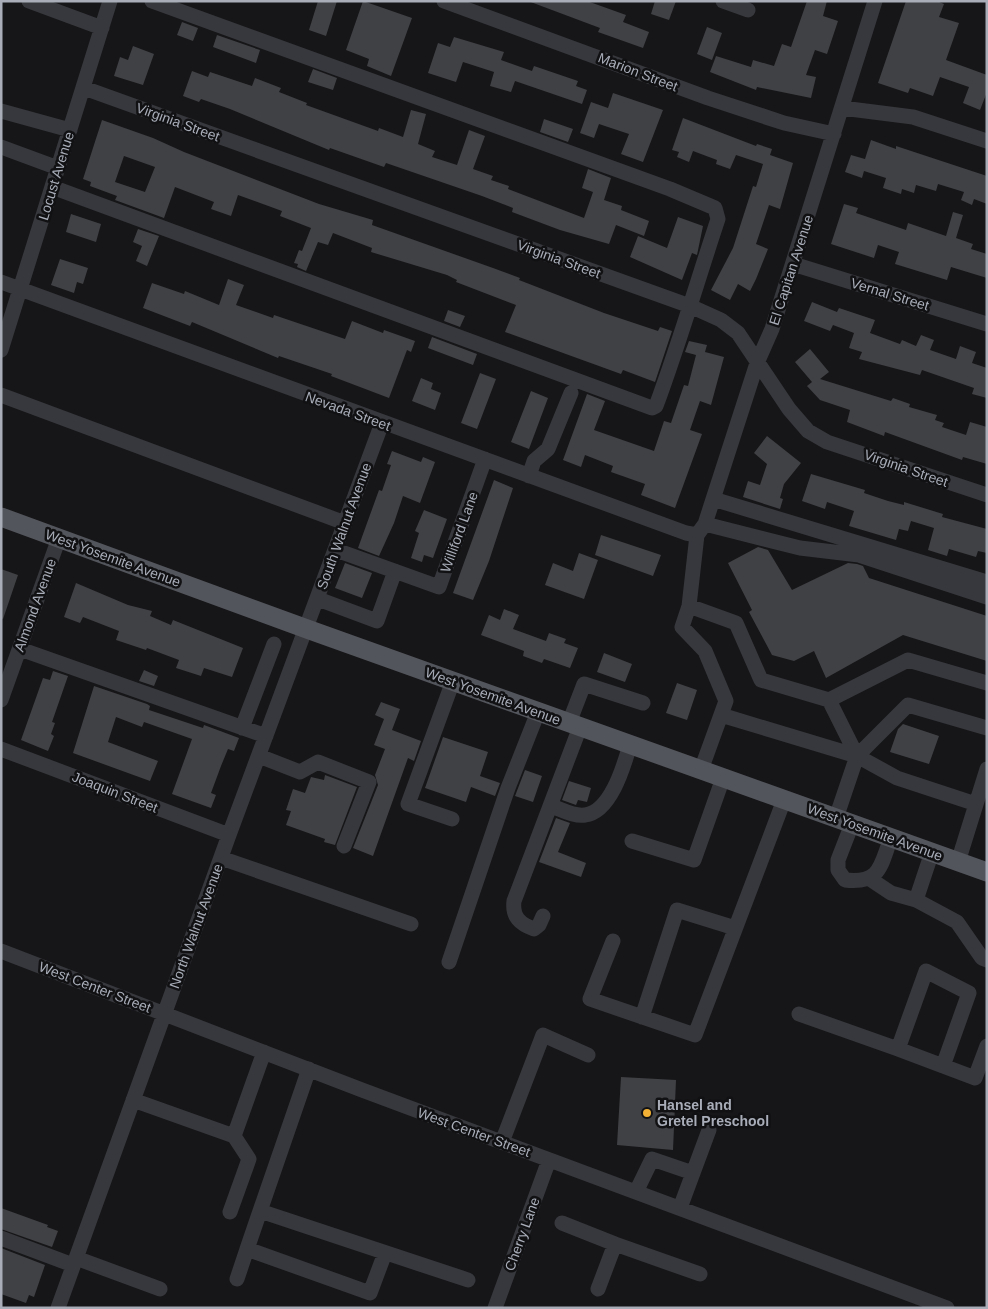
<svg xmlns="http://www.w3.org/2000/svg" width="988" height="1309" font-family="Arial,sans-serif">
  <rect width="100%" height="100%" fill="#161618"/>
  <path fill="#404145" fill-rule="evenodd" d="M318,1H337L326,36L309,30Z
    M363,1L412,18L391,76L367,66L369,59L346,50Z
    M528,1H587L626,15L623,22L649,32L643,48L598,32L600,28Z
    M655,1H676L669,20L651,14Z
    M807,1H827L823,16L838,21L827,54L815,50L806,75L816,77L811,98L757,87L756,90L710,72L716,56L751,67L753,60L774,66L782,44L791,47Z
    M906,1H937L944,4L939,17L959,23L946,60L987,75V92L980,110L963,103L969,87L940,77L933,96L910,88L908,93L878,83Z
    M182,22L198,28L193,41L177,35Z
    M707,27L722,33L712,60L697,54Z
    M217,35L260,50L256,63L213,47Z
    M454,37L504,52L501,60L532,71L534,66L578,81L576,86L587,90L582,104L515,81L511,92L490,86L494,72L463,62L456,82L428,73L438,43L450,47Z
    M133,46L154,54L143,85L114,76L120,57L128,60Z
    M313,69L337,78L333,90L308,82Z
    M192,71L208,77L210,72L252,86L255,78L281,88L279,92L307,103L306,105L378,131L379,128L403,137L411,110L426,114L418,144L435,151L432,157L457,165L469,130L485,136L473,169L493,176L491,180L509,186L508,189L584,218L593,192L582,188L588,169L611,178L604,200L622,206L621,210L649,221L644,236L616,225L609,244L560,230L512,212L513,208L482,196L386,163L384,167L330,148L329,150L230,109L201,99L199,102L183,96Z
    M613,93L663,110L643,162L621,154L629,134L599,124L594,138L580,133L591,102L608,108Z
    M683,118L756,146L757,144L772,149L770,155L793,163L780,209L769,205L756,244L768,249L756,279L750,291L738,284L730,300L711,290L733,248L753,186L756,187L763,164L736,155L730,169L716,164L717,160L693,151L689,162L677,157L679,152L672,150Z
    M544,119L573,129L568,142L540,132Z
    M102,120L153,138L184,152L319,204L373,220L372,225L493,268L520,278L519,280L604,313L658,331L660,327L672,331L655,382L623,370L621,374L505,332L516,305L456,282L457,280L447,275L371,252L372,248L333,233L328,245L318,242L306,271L297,267L298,264L294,263L299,250L302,251L311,228L280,216L282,211L238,195L231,216L211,209L214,202L175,187L164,218L115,200L117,196L90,186L91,182L83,179ZM124,156L155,167L145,192L115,182Z
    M871,140L896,149V146L987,176V204L974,199L972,205L961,200L964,192L938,184L936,191L916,185L914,193L902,189L901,194L883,188L886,178L864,171L862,178L845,172L851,155L865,159Z
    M844,204L858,208L856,213L906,230L908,223L946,236L953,212L963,215L956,238L973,244L971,249L987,254V278L951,267L947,280L895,264L899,252L878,245L874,258L831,244Z
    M71,214L101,224L96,242L66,232Z
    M678,217L703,226L697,255L692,253L682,280L630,257L638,236L667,248Z
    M138,229L159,236L147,266L136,261L142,246L133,242Z
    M60,259L88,268L83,284L77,282L74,293L51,285Z
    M228,279L244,285L236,305L273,318L274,315L345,339L352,321L383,333L384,330L415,341L411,352L407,350L389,398L331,376L332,374L279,356L278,358L192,322L190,326L143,308L152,283L184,294L185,291L219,305Z
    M812,302L837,312L839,308L875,320L870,333L900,344L902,340L916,346L921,335L934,340L930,350L956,359L960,346L976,352L972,363L987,368V398L972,394L974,388L922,370L920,375L859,359L862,352L849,348L854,333L833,325L830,331L804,321Z
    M448,310L465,316L460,327L444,321Z
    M432,337L477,354L473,365L428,348Z
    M689,341L707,345L705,352L724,357L711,405L700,401L690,430L702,434L675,508L641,495L645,484L611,472L613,466L585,455L581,467L563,460L587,394L605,401L594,430L654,451L664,421L671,423L684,385L688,386L696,355L685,352Z
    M810,349L829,372L820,379L891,401L893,398L910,404L909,407L937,415L935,420L944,423L942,427L966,435L970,422L987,427V464L963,457L962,460L885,432L884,436L847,422L850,410L820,400L807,386L812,382L795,362Z
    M480,373L496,379L477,429L461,423Z
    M421,378L433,383L431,389L441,393L435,410L412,401Z
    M531,391L548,398L529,449L511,442Z
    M767,436L801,463L784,484L780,498L783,499L780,509L743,497L748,481L760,485L767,464L754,453Z
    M392,451L421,462L423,457L435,462L420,503L403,496L394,523L379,556L358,548L379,490L382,491L391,465L387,464Z
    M811,474L865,490L864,493L888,501L904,505V502L943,514L942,517L987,529V553L978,551L976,557L949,549L947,556L928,550L934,528L911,521L908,531L899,529L896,540L849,526L854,511L827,502L825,509L802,501Z
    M494,480L513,488L489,561L473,600L453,593Z
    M424,510L447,519L433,558L424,555L422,562L411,558L419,533L415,531Z
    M601,535L661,555L653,576L595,555Z
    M758,547L768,550L792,590L848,563L857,564L863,566L869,578L987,616V661L903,635L826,678L814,651L794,661L772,655L749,612L752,610L728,563Z
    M579,553L598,560L584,599L545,585L553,563L573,571Z
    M345,563L372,573L362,598L335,588Z
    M1,569L18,575L3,619L1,618Z
    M76,583L128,605L152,611L150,616L171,625L173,620L243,648L232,677L204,668L201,676L176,668L179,660L147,648L146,650L116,640L119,631L83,617L80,623L64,617Z
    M504,609L519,615L513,629L546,641L549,633L566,639L564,643L578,648L570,668L544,659L542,663L523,656L524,651L481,635L489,615L500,620Z
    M604,653L632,664L625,682L597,672Z
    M144,670L158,676L154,686L139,681Z
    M53,671L68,676L52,722L55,723L51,734L54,736L48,751L21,740L43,678L50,680Z
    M677,683L697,690L687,720L666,713Z
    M94,686L147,704L150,706L149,710L203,728L204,725L239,738L234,751L228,749L221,766L211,793L216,795L211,808L172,794L192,739L144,722L142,727L116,717L108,742L158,761L150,781L73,753Z
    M381,702L400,709L392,730L421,741L414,761L408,758L373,856L353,848L378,785L375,775L385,749L374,745L384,719L375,715Z
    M903,724L939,736L929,764L890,752L898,729Z
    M443,737L488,752L480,776L500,783L495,796L471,787L466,802L425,788Z
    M525,770L542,776L533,802L515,796Z
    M325,775L357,787L335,845L324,842L325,839L286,825L291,811L286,810L293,789L305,793L311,777L324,780Z
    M569,781L591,788L587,802L578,800L576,805L562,800Z
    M556,818L570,823L558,852L586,863L581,877L539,862Z
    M621,1077L676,1080L673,1150L617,1145Z
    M1,1208L48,1225L47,1227L58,1231L52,1247L1,1229Z
    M1,1248L45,1265L34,1297L29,1295L26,1303L1,1294Z"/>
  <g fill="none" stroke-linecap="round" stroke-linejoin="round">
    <path stroke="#37383d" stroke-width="15" d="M29,1L102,28
      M444,1L708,98L784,123L834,134
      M723,1L748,10
      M84,88L690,306L721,320L738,333L789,409L808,431L827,442L987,495
      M842,108L913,117L987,141
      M1,111L70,130
      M1,147L58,168
      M52,187L652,408L656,406C679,344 697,282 718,219L715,208L670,189L152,1
      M793,264L987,324
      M1,282L686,533L697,535
      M1,350L110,1
      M1,395L345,523
      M529,476L534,461L548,449L571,393
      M713,499L987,582
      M705,524L800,548L859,555L987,597
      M336,550L439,587L485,459
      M318,599L377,621L395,571
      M689,606L697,535L705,524L757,363L772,329L875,1
      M20,649L266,736
      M1,700L59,538
      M829,700L908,660L987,683
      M721,715L857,756L897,778L976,804
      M569,723L584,684L643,703
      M242,728L274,644
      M1,749L229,835
      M259,756L300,772L318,762L369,782L344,846
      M857,756L908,705L987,728
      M701,770L726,701L705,651L682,627L689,606L736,623L761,680L829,700L857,756L836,818
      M551,806C561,809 574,817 585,815C611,812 624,765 630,745
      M452,819L408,804L453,681
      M852,824L838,860V870L845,880C881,884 880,866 891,838
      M632,841L694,860L723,778
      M932,852L916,900L957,922L982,958L987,960
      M221,858L411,924
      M958,862L987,769
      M870,879L891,893L916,900
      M543,916L539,925L534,929C520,924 512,917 514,901L580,727
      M613,941L590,999L695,1035L784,800
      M1,951L362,1090L947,1308
      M449,962L508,788L538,712
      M799,1014L898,1049
      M642,1017L677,910L735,928
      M943,1066L969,993L926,971L898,1049L975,1078L987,1046
      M309,1069L260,1211L468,1280
      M133,1100L234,1136L264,1052
      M502,1142L543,1035L588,1055
      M636,1192L652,1159L693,1173
      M680,1208L709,1130
      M230,1212L249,1159L234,1136
      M562,1223L615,1244L598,1289
      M1,1238L73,1265
      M615,1244L700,1274
      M247,1249L260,1211
      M76,1258L160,1289
      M237,1279L247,1249L370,1293L385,1253
      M58,1308L229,835L382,423
      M495,1308L549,1160"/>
    <path stroke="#53555c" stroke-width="19" d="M1,517L307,629L987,872"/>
  </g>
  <circle fill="#f2b134" stroke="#111113" stroke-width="2" cx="647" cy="1113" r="5"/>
  <g text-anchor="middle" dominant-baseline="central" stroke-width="5" stroke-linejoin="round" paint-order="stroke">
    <g font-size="14" fill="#a8adb8" stroke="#111113">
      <text transform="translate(638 72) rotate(21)">Marion Street</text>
      <text transform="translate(178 122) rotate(20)">Virginia Street</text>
      <text transform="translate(56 176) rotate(-73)">Locust Avenue</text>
      <text transform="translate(559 259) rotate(20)">Virginia Street</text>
      <text transform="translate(791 270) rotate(-72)">El Capitan Avenue</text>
      <text transform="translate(890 294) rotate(17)">Vernal Street</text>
      <text transform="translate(348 411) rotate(20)">Nevada Street</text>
      <text transform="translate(906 468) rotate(19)">Virginia Street</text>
      <text transform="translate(344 526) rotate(-70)">South Walnut Avenue</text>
      <text transform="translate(459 532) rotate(-70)">Williford Lane</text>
      <text transform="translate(113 558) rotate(20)">West Yosemite Avenue</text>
      <text transform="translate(35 605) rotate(-70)">Almond Avenue</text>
      <text transform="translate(493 696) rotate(20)">West Yosemite Avenue</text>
      <text transform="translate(115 792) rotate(21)">Joaquin Street</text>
      <text transform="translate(875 832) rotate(20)">West Yosemite Avenue</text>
      <text transform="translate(196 926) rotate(-70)">North Walnut Avenue</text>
      <text transform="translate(95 987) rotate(21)">West Center Street</text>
      <text transform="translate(474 1132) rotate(20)">West Center Street</text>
      <text transform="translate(522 1234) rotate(-70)">Cherry Lane</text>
    </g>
    <g font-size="14" font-weight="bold" fill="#a8adb8" stroke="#111113" text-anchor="start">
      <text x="657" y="1105">Hansel and<tspan x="657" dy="16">Gretel Preschool</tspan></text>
    </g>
  </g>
  <rect width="988" height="1309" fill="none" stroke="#a8adb8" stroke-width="5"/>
</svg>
